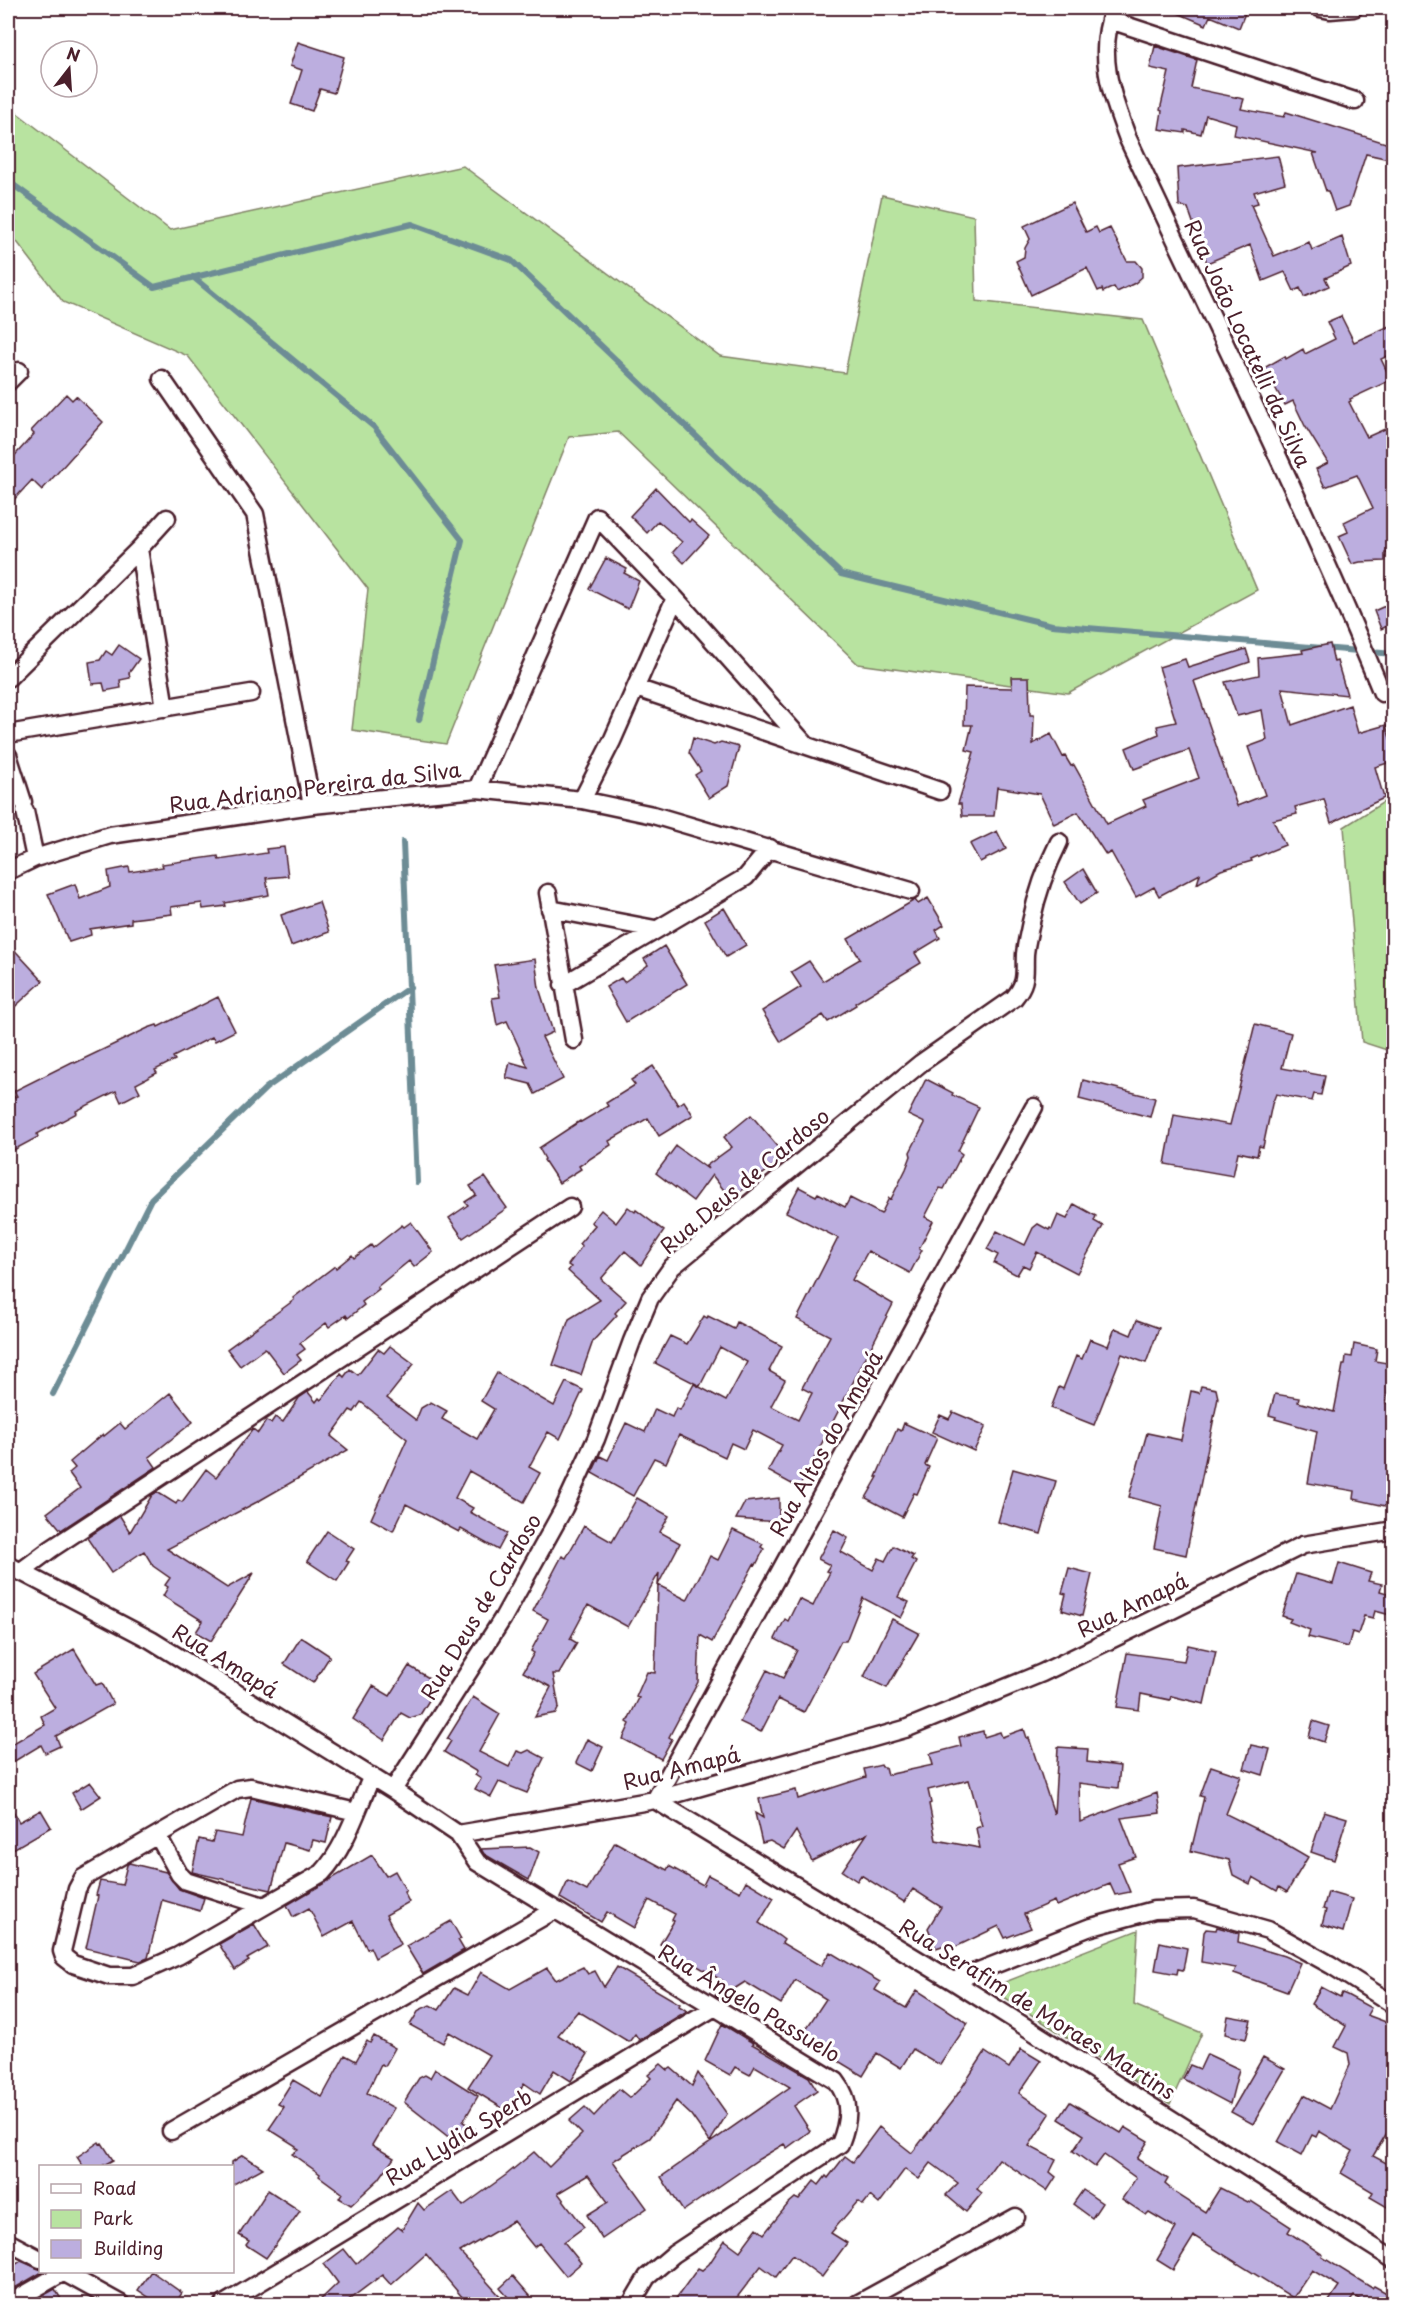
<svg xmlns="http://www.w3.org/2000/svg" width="1401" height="2312" font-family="'Playpen Sans',sans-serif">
  <rect width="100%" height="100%" fill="#fff"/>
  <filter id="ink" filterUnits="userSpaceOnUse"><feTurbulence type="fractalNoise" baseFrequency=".0167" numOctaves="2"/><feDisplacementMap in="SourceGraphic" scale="12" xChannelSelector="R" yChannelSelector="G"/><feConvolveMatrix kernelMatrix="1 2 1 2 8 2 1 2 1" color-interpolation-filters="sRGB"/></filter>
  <g filter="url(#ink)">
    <path fill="#b8e3a0" stroke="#818166" stroke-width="1.5" d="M8,106L170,230L463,166L720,356L845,373L882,195L974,216L976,301L1143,320L1257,590L1068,693L858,664L618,432L569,437L446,744L352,730L368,589L188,356L63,302L8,230Z
      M1393,796V1052L1362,1042L1344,827Z
      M1138,1930L1134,2005L1202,2033L1170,2104L990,1988Z"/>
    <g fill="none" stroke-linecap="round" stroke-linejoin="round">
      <path stroke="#6d8c95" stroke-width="6" d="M8,181L154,287L412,224L511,260L841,574L1052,625L1394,654
        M193,277L374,427L462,540L419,720
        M403,842L417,1182
        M53,1394L151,1199L266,1088L410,987"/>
    </g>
    <path fill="#bcaedf" stroke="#4a1f2b" stroke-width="1.5" fill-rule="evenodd" d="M1166,8H1247L1239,28L1210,16L1206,25Z
      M298,42L344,57L334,93L320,89L312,111L291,104L302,70L290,66Z
      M1155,46L1197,60L1191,88L1244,99L1241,109L1284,117L1286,112L1389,144V159L1366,154L1349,206L1335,211L1328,191H1326L1313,153H1318L1234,135L1236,124L1206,115L1201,134L1185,130V133L1159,129L1162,111L1160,110L1169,72L1150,68Z
      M1278,156L1285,183L1254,192L1258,203L1251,205L1274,256L1309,242L1312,250L1342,237L1351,266L1325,278L1329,286L1304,297L1300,288L1294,291L1285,272L1263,281L1250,245L1207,263L1188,208L1179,206L1177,168Z
      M1072,203L1086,232L1096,227L1099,233L1110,228L1127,261H1136L1142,268V277L1135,283L1117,292L1114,287L1103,292L1102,289L1098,291L1087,268L1031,295L1016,261L1024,257L1025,248L1030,239L1024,226Z
      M1341,316L1354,342L1394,324V353L1381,359L1391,380L1350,399L1351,401L1349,402L1367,437L1394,425V553H1385V561L1360,562L1352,564L1339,536L1348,532L1344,522L1373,508L1357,475L1325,487L1316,469L1328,463L1305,426L1293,401L1285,405L1264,368L1285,356L1286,359L1303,349L1305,354L1335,339L1327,322Z
      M66,394L72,400L76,396L103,422L42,490L32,480L8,506V463L34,434L31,431Z
      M656,488L689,522L691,520L709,536L684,563L673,552L682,542L658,521L647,533L630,516Z
      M606,558L627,569L624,573L639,581L628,609L589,589Z
      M1394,602V623L1381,629L1374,611Z
      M1330,644L1334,662L1337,661L1347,695L1282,688L1292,725L1350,705L1358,733L1386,725L1394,751V761L1375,767L1384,798L1331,823L1324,799L1295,807L1297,814L1273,820L1285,845L1251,859L1252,861L1221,870L1197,884L1200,874L1159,896L1154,887L1136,897L1111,852L1106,855L1078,812L1054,824L1040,794L997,787L994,816H962L961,804H958L974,752L966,750L972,725H964L965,687L1012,688L1011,677H1029L1030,715H1034L1033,744L1051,734L1063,757L1065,756L1071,766L1074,765L1107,824L1146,806L1143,800L1199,778L1189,750L1134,769L1126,748L1159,734L1157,726L1176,722L1159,667L1185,659L1188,667L1246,649L1250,662L1194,681L1237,806L1265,795L1248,747L1267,740L1262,710L1237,716L1225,682L1259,675L1258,658L1303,653L1302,650Z
      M119,645L139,659L129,673L130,678L120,680L121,688L105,691L103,683L92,684L89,662L100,660L106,651L112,655Z
      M693,738L714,745L721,742L739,747L728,786L709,798L695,775L701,771L689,753Z
      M997,831L1006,849L980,862L970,844Z
      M284,847L288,876L266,878L269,895L225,903L226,906L203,909L202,903L171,907L172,914L131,919V923L90,929L91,935L69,942L48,894L75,884L80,899L110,887L108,871L129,867L130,872L163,867L162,864L218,856L219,860L267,853L266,849Z
      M1083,869L1097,893L1080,904L1065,882Z
      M928,898L944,925L936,930L940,938L915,953L921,963L855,1003L856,1005L828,1022L823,1015L781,1042L762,1011L801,987L791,972L809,961L823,981L860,959L848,939L913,901L915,900L918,904Z
      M319,902L329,932L291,946L281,915Z
      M724,908L746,945L726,957L705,920Z
      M8,943L43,981L8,1013Z
      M664,946L687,984L626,1022L606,987L621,978L624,982L648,965L644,959Z
      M535,959L539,988L553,1032L542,1037L563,1079L535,1094L530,1084L506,1078L510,1062L528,1067L507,1021L497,1025L492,998L500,997L494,965Z
      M218,997L235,1031L215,1041L212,1037L173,1057L175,1060L155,1070L157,1073L136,1084L140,1092L121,1102L116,1091L76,1111L77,1113L37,1134L38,1137L8,1153V1099L17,1096L14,1091L74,1061L75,1063L148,1028L157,1025L158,1027Z
      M1255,1024L1291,1033L1282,1068L1325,1076L1321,1095L1314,1094L1312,1101L1276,1094L1272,1104L1263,1147L1259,1146L1257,1156L1238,1152L1233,1176L1165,1164L1174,1115L1230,1125Z
      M653,1066L678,1105L684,1101L693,1115L659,1136L648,1118L609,1141L611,1145L579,1166L581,1169L559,1183L544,1160L545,1159L539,1148L580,1121L581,1122L608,1106L606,1103L635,1085L631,1080Z
      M926,1079L953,1093L952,1095L979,1107L958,1151L962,1154L944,1189L940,1188L925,1217L933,1221L919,1249L922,1250L910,1273L868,1251L852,1280L893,1304L799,1488L768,1471L782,1445L753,1430L744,1449L731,1443L725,1457L679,1435L666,1463L654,1458L633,1496L592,1473L600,1456L608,1460L626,1423L645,1432L655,1409L672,1417L676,1408L680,1410L694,1384L726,1401L747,1362L720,1347L700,1386L655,1363L670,1336L687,1344L704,1316L707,1318L708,1316L734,1329L737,1322L782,1346L769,1371L785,1380L771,1406L798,1420L812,1393L802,1388L830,1336L797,1319L838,1238L786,1212L799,1187L816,1196L818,1193L845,1207L850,1198L881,1214L889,1198L891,1199L906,1169L911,1156L910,1152L925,1123L908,1115Z
      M1083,1080L1155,1098L1150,1117L1079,1099Z
      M751,1115L786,1156L731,1199L712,1175L693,1201L656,1173L676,1146L708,1169L706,1166L732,1147L724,1137Z
      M485,1177L507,1208L463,1238L449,1218L468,1205L465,1202L476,1195L470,1186Z
      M1074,1204L1096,1216L1094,1221L1103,1226L1077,1273L1037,1252L1029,1268L1023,1265L1017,1275L994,1263L998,1255L987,1249L997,1231L1025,1245L1033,1228L1038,1224L1049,1230L1050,1228L1052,1229L1058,1215L1067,1219Z
      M628,1207L635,1212L636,1210L664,1231L641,1265L625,1251L601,1279L626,1301L615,1313L617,1315L593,1341L581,1375L553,1365L569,1319L600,1300L568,1271L571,1267L568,1265L582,1246L579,1244L595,1225L591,1222L601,1210L616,1223Z
      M411,1222L433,1252L414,1267L409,1261L377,1287L379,1289L362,1302L364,1305L348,1318L346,1315L329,1327L326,1323L300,1343L305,1349L297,1355L301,1360L284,1373L265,1348L240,1366L227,1349L286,1306L294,1300L293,1298L335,1266L336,1268L352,1255L354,1258L371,1245L373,1248L402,1225L404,1227Z
      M1137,1320L1159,1328L1146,1363L1122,1354L1094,1425L1051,1408L1059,1387L1063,1389L1076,1356L1082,1359L1090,1339L1108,1346L1115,1328L1131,1335Z
      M1354,1344L1377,1349L1375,1361L1393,1364L1386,1403L1394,1405V1508L1354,1499L1355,1491L1308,1483L1317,1431L1275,1419L1276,1417L1269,1415L1275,1394L1299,1398L1298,1402L1334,1412L1343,1365H1345L1346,1356L1352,1357Z
      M390,1346L414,1364L387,1398L416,1420L421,1408L431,1402L447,1411L442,1419L477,1439L494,1409L481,1401L497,1373L554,1406L566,1382L583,1390L560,1439L548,1432L529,1467L540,1473L524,1502L469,1471L455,1498L473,1508L470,1512L507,1533L498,1550L461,1529L459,1532L406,1504L393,1531L371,1519L407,1439L361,1402L354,1412L350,1410L331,1436L348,1450L257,1502L167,1549L227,1588L254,1573L211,1641L196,1632L203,1621L163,1596L168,1587L165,1585L170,1578L153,1566L144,1551L111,1573L87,1538L120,1516L130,1532L152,1495L157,1492L176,1504L178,1500L182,1502L206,1469L216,1477L253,1429L258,1433L266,1421L271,1423L275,1417L283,1422L299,1398L308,1392L316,1402L319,1398L321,1400L341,1374L344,1377L350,1369L358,1375L378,1349L384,1353Z
      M1201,1386L1216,1389L1218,1398L1186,1555L1154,1548L1162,1506L1129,1497L1147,1433L1181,1440L1191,1391L1199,1393Z
      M170,1393L193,1422L149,1457L156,1467L61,1530L47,1513L80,1488L69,1473L75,1468L70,1462L103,1434L104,1436L120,1423L125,1429Z
      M953,1412L986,1426L974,1451L932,1432L940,1415L949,1419Z
      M904,1423L937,1438L925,1465L929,1467L917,1494L914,1493L902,1517L866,1498L878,1477H876L897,1429L901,1431Z
      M1013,1469L1056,1481L1041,1534L998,1522Z
      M637,1498L669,1516L660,1532L680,1543L658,1585L659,1573L628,1627L588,1605L570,1639L577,1643L559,1674H553L559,1707L556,1713L535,1717L551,1687L523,1672L534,1653L531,1651L548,1619L533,1611L562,1556L566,1558L584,1526L612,1542Z
      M779,1498V1522L736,1519L745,1502Z
      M733,1530L763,1544L761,1547L764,1549L756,1565L754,1564L712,1642L700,1635L698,1682L669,1737L672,1739L661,1759L623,1739L630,1724L627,1722L639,1698L636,1697L647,1672L655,1673L658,1585L687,1600L708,1560L710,1556L718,1560Z
      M834,1530L848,1538L841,1552L873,1570L879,1558L885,1561L893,1546L913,1556L911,1559L916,1562L898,1597L909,1602L901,1618L863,1598L846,1641H841L804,1712L778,1699L761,1732L740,1722L767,1670L783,1678L797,1650L775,1639L785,1619L788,1621L799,1599L813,1606L830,1572L826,1571L830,1565L818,1559Z
      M327,1531L354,1549L346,1561L349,1562L337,1581L307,1561Z
      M1339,1563L1371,1573L1368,1581L1382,1584L1380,1591L1394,1595V1616L1375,1611L1373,1618L1364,1616L1358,1634L1352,1632L1348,1647L1308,1637L1310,1630L1289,1622L1291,1619L1282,1616L1296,1574L1333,1584Z
      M1069,1568L1092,1574L1082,1616L1062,1610L1066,1594L1062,1593Z
      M892,1619L919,1633L887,1688L864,1677Z
      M301,1637L330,1656L313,1683L284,1664Z
      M1188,1645L1216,1651L1204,1704L1171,1696L1170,1700L1141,1694L1139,1710L1117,1707L1127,1653L1184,1661Z
      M74,1649L96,1685L102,1683L113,1704L56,1736L60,1746L45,1753L41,1745L8,1765L10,1745L45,1725L41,1716L55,1708L33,1674Z
      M409,1666L439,1684L420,1715L410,1718L401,1713L384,1740L353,1719L373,1686L390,1696Z
      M473,1697L500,1714L479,1752L509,1767L517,1751L523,1753L529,1750L544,1758L527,1793L499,1782L491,1797L475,1789L481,1779L475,1775L477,1772L444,1752L451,1741L447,1739Z
      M1313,1721L1329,1726L1324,1742L1309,1737Z
      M1024,1729L1027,1738H1029L1054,1814L1058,1747L1088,1749L1087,1762L1120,1766L1118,1788L1079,1783L1080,1822L1157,1793L1160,1813L1121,1818L1136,1857L1118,1863L1130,1892L1115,1895L1110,1884L1056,1906L1054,1901L1024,1914L1031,1928L1005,1938L999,1926L947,1951L945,1945L936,1948L928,1928L941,1907L913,1889L904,1902L861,1875L857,1881L842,1871L867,1834L812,1861L796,1831L784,1849L770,1841L762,1843L755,1813L763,1818L759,1799L796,1790L798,1799L866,1777L864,1769L881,1765L882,1767H885L887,1775L933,1765L930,1754L961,1746L959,1737L983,1731L984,1737L1000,1732L1002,1737ZM969,1780L982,1826L976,1828L980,1848L936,1840L929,1804L931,1803L928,1790Z
      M587,1739L603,1747L592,1771L576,1763Z
      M1251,1745L1270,1749L1263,1775L1244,1769Z
      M1211,1766L1241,1776L1226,1814L1277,1839L1308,1857L1287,1892L1279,1887L1277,1891L1253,1877L1250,1884L1233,1875L1229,1860L1191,1851L1204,1797L1200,1796Z
      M90,1782L101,1796L81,1809L72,1793Z
      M251,1798L332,1817L326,1843L313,1840L310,1850L284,1843L271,1890L192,1872L199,1839L212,1842L215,1832L242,1837Z
      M8,1801L19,1822L41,1810L51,1827L8,1852Z
      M1324,1811L1347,1818L1334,1860L1311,1852Z
      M615,1842L667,1870L669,1866L703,1885L708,1875L740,1892L746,1881L774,1898L759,1923L779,1936L784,1940L782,1943L821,1966L830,1952L880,1982L875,1990L906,2008L917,1990L968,2023L940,2065L913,2049L901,2068L877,2053L863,2076L800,2038L826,1999L795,1980L781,2004L745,1982L720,1998L715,1995L723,1981L660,1944L674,1921L672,1920L675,1914L649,1900L634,1928L607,1912L601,1922L560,1898L568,1881L587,1891Z
      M530,1847L539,1852L529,1880L484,1854L481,1849Z
      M372,1855L386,1876L395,1871L406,1891L404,1892L409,1902L386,1915L401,1944L375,1958L370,1947L367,1949L353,1921L324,1937L309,1908L293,1917L287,1905Z
      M129,1863L166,1872L179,1889L204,1898L200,1911L162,1900L148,1958L140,1961L86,1948L98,1896L96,1895L100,1881L122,1885L127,1865Z
      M1328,1892L1352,1899L1343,1932L1322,1925L1326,1910L1323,1909Z
      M451,1921L461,1939L458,1940L464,1950L423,1974L406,1946Z
      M254,1924L268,1947L247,1959L249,1961L235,1970L219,1944Z
      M1217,1927L1239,1933L1238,1942L1284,1956L1300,1963L1287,1992L1234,1973L1236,1968L1201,1962L1204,1932L1206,1929L1216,1930Z
      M1160,1942L1187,1948L1183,1970L1178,1969L1177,1974L1155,1970Z
      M583,1967L588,1974L595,1971L604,1987L617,1967L680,2004L679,2006L687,2011L639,2040L635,2034L629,2042L578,2011L558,2035L588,2054L571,2081L554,2070L540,2094L524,2083L507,2111L468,2087L489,2055L449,2032L443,2043L410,2025L419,2010L430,2005L439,2010L454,1988L468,1995L481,1972L510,1989L547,1968L556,1980Z
      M1321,1987L1340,1997L1342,1993L1347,1995L1371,2008L1367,2015L1394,2025V2121L1373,2156L1394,2167V2211L1370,2197L1373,2192L1341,2173L1353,2151L1319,2131L1316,2137L1312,2135L1302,2155L1278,2142L1304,2095L1330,2109L1350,2065L1348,2053L1335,2047L1346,2026L1311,2004Z
      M1228,2016L1251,2020L1246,2039L1225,2034Z
      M722,2024L753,2043L752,2044L809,2077L817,2090L794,2106L810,2131L787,2148L784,2144L759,2159L683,2211L661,2177L790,2087L755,2066L750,2075L735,2067L730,2075L705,2061Z
      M374,2036L395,2048L385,2066L381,2064L367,2093L394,2108L372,2145L394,2158L379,2179L351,2205L339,2198L342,2193L319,2176L320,2174L292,2154L298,2150L295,2148L296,2146L269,2129L284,2107L278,2104L293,2080L322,2097L345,2055L356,2061L367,2041L370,2043Z
      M1021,2049L1041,2061L1019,2093L1050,2114L1029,2146L1056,2160L1050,2172L1056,2177L1047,2191L999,2159L977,2189L982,2193L966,2212L946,2195L958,2183L931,2163L919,2179L905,2169L879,2204L870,2196L863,2205L858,2201L831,2233L847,2243L822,2277L792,2255L776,2277L761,2266L732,2304H672L698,2268L702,2270L709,2264L725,2240L740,2251L757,2228L764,2234L788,2204L795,2198L799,2200L814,2181L819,2185L826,2176L828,2178L845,2156L853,2162L879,2127L912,2153L957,2095L985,2052L1009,2068Z
      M1207,2054L1239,2069L1230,2104L1183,2079L1190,2065L1200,2069Z
      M1263,2057L1285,2069L1253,2124L1231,2112Z
      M661,2064L668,2070L671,2068L692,2086L698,2073L727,2114L710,2142L691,2115L676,2101L650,2138L613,2161L647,2208L602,2239L587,2215L608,2202L588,2175L558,2193L584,2227L564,2242L581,2263L566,2276L539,2243L534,2247L513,2221L460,2252L500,2296L489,2304H468L426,2254L391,2285L382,2275L343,2304H316L338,2283L324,2264L344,2249L356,2264L398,2227L402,2230L418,2203L424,2210L452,2191L463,2206L506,2175L534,2152L549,2167L582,2134L569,2121L585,2107L594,2116L619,2089L630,2098L651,2078L648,2075Z
      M435,2069L478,2096L463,2122L475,2129L461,2146L453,2137L451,2139L404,2102L419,2078L425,2075L430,2078Z
      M1070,2102L1121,2133L1125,2127L1148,2141L1137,2159L1168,2179L1165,2184L1177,2194L1205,2212L1220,2188L1250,2203L1251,2201L1291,2227L1288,2232L1323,2255L1322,2257L1372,2288L1374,2286L1394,2297V2304H1362L1364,2302L1354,2296L1348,2304H1327L1339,2286L1312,2270L1293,2298L1194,2236L1173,2270L1157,2260L1176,2228L1149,2212L1146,2215L1122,2199L1136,2178L1104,2155L1095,2167L1073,2151L1084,2135L1059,2119Z
      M99,2142L100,2144L102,2143L113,2160L102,2166H83L77,2157Z
      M243,2155L263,2168L232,2185V2162Z
      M268,2190L300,2211L266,2258L246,2245L249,2241L239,2235Z
      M1083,2190L1102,2203L1092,2218L1073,2204Z
      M21,2261L44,2271L8,2292V2269Z
      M151,2271L182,2293L175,2304H159L138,2290Z
      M513,2276L531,2297L522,2304H514L500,2288Z
      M55,2289L64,2304H28Z"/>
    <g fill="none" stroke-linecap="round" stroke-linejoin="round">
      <g stroke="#4a1f2b" stroke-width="21">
        <path id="minor" d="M1114,8C1096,55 1111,93 1128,139C1214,323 1305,505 1382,693
          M1320,8L1330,10L1354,8
          M1110,20L1355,101
          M162,379L255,514L312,805
          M8,382L19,371
          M139,549L165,708
          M8,678L139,549L167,518
          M636,688L940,791
          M8,734L251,693
          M8,755L23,802
          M477,789L597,517L675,598L807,746
          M582,800L612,741L675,598
          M25,811L35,858
          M8,871L35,858L110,835L312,805L477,789L582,800L653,815L911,891
          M548,893L574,1040
          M550,909L655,929
          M563,985L746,877L770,848
          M1034,1107L655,1800L953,1981L1394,2260
          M8,1565L151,1640L393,1790L458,1834L655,1800L905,1729L1042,1673L1168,1612L1303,1545L1394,1530
          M20,1572L51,1549L570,1207
          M393,1790L503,1618L564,1508L596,1439L632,1341L650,1298L672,1267L921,1063L1014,998C1028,981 1024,974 1025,954C1026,944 1029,932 1031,922C1037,893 1046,868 1059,842
          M356,1812L251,1787L237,1789L83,1878L77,1889L62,1951L64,1957L73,1964L109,1976H133L178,1956L322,1873C345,1849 358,1807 372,1776
          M458,1834L477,1862L836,2081C852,2101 849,2121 840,2144L674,2254L647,2277L631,2304
          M158,1836L179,1874L186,1881L264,1906
          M953,1981L1088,1928L1154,1910L1194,1909L1268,1930L1331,1965L1394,2005
          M171,2131L555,1910
          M8,2242L40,2259
          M63,2272L121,2304
          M8,2304L64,2272
          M224,2304L715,2007
          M857,2304L1016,2217"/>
      </g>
      <use href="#minor" stroke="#fff" stroke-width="16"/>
    </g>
  </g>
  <g text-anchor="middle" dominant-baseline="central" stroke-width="6" stroke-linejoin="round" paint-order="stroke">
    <g font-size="21" fill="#4a1f2b" stroke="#fff">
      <text transform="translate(1249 343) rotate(65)">Rua João Locatelli da Silva</text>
      <text transform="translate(315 786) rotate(-7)">Rua Adriano Pereira da Silva</text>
      <text transform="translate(744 1180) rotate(-40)">Rua Deus de Cardoso</text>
      <text transform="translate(825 1443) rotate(-61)">Rua Altos do Amapá</text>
      <text transform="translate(1132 1604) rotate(-26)">Rua Amapá</text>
      <text transform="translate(480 1606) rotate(-59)">Rua Deus de Cardoso</text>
      <text transform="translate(226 1660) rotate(32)">Rua Amapá</text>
      <text transform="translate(681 1767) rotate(-14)">Rua Amapá</text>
      <text transform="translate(750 2002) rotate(31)">Rua Ângelo Passuelo</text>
      <text transform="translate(1038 2008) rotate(32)">Rua Serafim de Moraes Martins</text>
      <text transform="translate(458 2136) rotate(-31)">Rua Lydia Sperb</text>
    </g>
  </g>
  <rect width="1401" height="2312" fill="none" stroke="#fff" stroke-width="30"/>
  <rect x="15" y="15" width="1371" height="2282" fill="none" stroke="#4a1f2b" stroke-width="2" filter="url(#ink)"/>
  <rect x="39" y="2165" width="195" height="108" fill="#ffffff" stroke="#b7a5aa" stroke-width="1.5"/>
  <rect x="51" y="2184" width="30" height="9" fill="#ffffff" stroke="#b7a5aa" stroke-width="1.5"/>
  <text x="93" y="2195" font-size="18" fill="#4a1f2b">Road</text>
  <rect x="51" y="2210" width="30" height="18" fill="#b8e3a0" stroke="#b7a5aa" stroke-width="1.5"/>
  <text x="93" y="2225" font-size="18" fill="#4a1f2b">Park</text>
  <rect x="51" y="2240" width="30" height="18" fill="#bcaedf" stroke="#b7a5aa" stroke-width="1.5"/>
  <text x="93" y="2255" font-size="18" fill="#4a1f2b">Building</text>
  <g transform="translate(69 69) rotate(17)"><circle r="28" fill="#ffffff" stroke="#b7a5aa" stroke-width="1.5"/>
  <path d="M0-4.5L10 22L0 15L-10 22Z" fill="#4a1f2b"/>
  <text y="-9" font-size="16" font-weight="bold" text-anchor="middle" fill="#4a1f2b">N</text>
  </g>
</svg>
